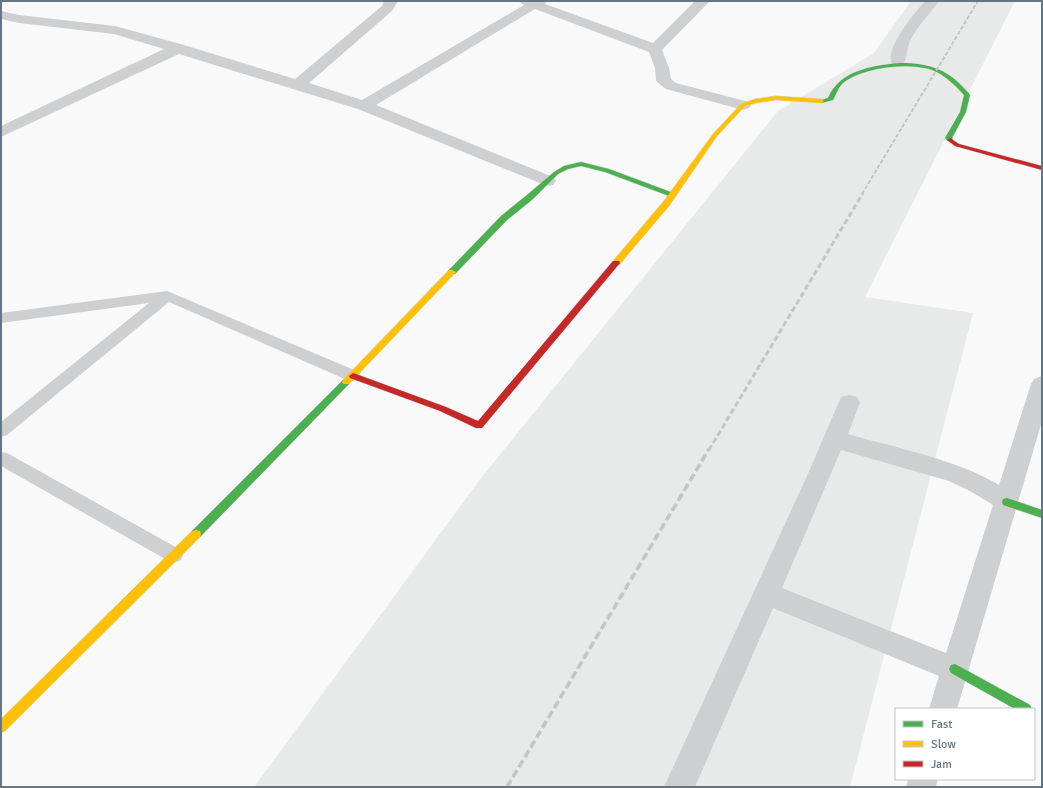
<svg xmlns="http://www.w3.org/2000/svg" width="1043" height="788" font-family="Signika,sans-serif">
  <rect width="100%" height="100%" fill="#f9f9f9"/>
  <path fill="#e8e9e9" d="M911,1H1015L865,297L973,313L850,787H254L481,478L778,111L874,53Z"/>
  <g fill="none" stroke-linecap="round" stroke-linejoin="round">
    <g stroke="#d5d6d7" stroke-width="1">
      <path id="fast" d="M899,63C931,63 950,70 970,95L966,112L952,138L953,140L952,141H948L945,138L960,112L964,95C955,85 945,75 932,70C909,62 861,67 842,84C838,88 836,95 833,100L821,103L818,101L828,98C840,70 872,66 899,63Z
        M581,162L609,169L676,194L675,196H669L605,172L581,166L568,169L558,174L533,199L507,220L455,274H449L448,272L449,270L501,216L527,195L554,172L564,166Z
        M346,379L349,380L350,382L349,384L200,537L196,538L192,537L191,534L192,531L343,380Z
        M1007,498L1042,510V518L1003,505L1002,502L1003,499Z
        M955,664L1030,705L1032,709H1015L951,673L949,669L951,665Z"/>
    </g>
    <g stroke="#d5d6d7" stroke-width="1">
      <path id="slow" d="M776,96L821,99L824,101L821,103L776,100L756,103L745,106L717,136L669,206L619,265H613L612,263L613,261L663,202L713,134L741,104L755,99Z
        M449,270H452L456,272L349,384H343L342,382L343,380Z
        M196,530L200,531L201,534L200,537L5,731L1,733V719L192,531Z"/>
    </g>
    <g stroke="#d5d6d7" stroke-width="1">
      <path id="jam" d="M950,138L959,144L1042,166V170L955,146L947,140Z
        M613,261H619L620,263L482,428H476L440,411L350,378L349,376L353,373L356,374L446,407L478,421Z"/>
    </g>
    <path fill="#cecfd0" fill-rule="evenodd" d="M167,291L359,372L361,376L359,380L353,381L347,380L169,302L7,435L1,437V422L149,303L1,323V313Z
      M1,452L7,453L181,550L183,555L181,560L174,563L167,560L1,466Z"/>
    <path fill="#cecfd0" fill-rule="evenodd" d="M384,1H398L392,11L309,83L362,100L524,5L518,1H547L545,4L653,43L695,1H710L662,50L669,68L671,79L676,83L749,102L751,105L749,108L743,110L666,89L656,81L655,68L649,52L535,9L376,105L553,177L556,181L553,185L547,186L358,109L179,54L1,137V126L164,49L114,34L19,23L1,19V11L19,15L115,26L184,45L295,79L382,6Z
      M925,1H939C930,14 918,25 911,39C907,47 906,61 903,66L898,67L893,66C882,50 915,13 925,1Z
      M1042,376V421L957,709H929L939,676L773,608L695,787H664L807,476L841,397L849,395L857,397L860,403L848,434C896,448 956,459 999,485L1031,384L1034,379ZM841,450L949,481L970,491L993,505L946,653L782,588Z
      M908,779H938L936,787H906Z"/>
    <use href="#fast" fill="#4caf50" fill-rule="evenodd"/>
    <use href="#slow" fill="#ffc107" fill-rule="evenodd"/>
    <use href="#jam" fill="#c62828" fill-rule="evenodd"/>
    <path stroke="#c3c5c6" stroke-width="2" stroke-dasharray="4 2" stroke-linecap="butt" d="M862,194L978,1"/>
    <path stroke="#c3c5c6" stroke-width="3" stroke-dasharray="5.5 3" stroke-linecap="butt" d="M709,450L863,193"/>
    <path stroke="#c3c5c6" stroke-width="3.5" stroke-dasharray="8 3.5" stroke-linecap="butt" d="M507,787L709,449"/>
  </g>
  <rect width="1043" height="788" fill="none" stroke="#657683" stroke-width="4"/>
  <rect x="895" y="708" width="140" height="72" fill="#ffffff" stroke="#c1c8cd"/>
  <rect x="903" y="721" width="20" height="6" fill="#4caf50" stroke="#c1c8cd"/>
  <text x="931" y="728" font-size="12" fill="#657683">Fast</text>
  <rect x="903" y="741" width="20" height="6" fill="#ffc107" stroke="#c1c8cd"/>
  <text x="931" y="748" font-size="12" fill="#657683">Slow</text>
  <rect x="903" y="761" width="20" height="6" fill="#c62828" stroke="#c1c8cd"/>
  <text x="931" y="768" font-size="12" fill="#657683">Jam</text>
</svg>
